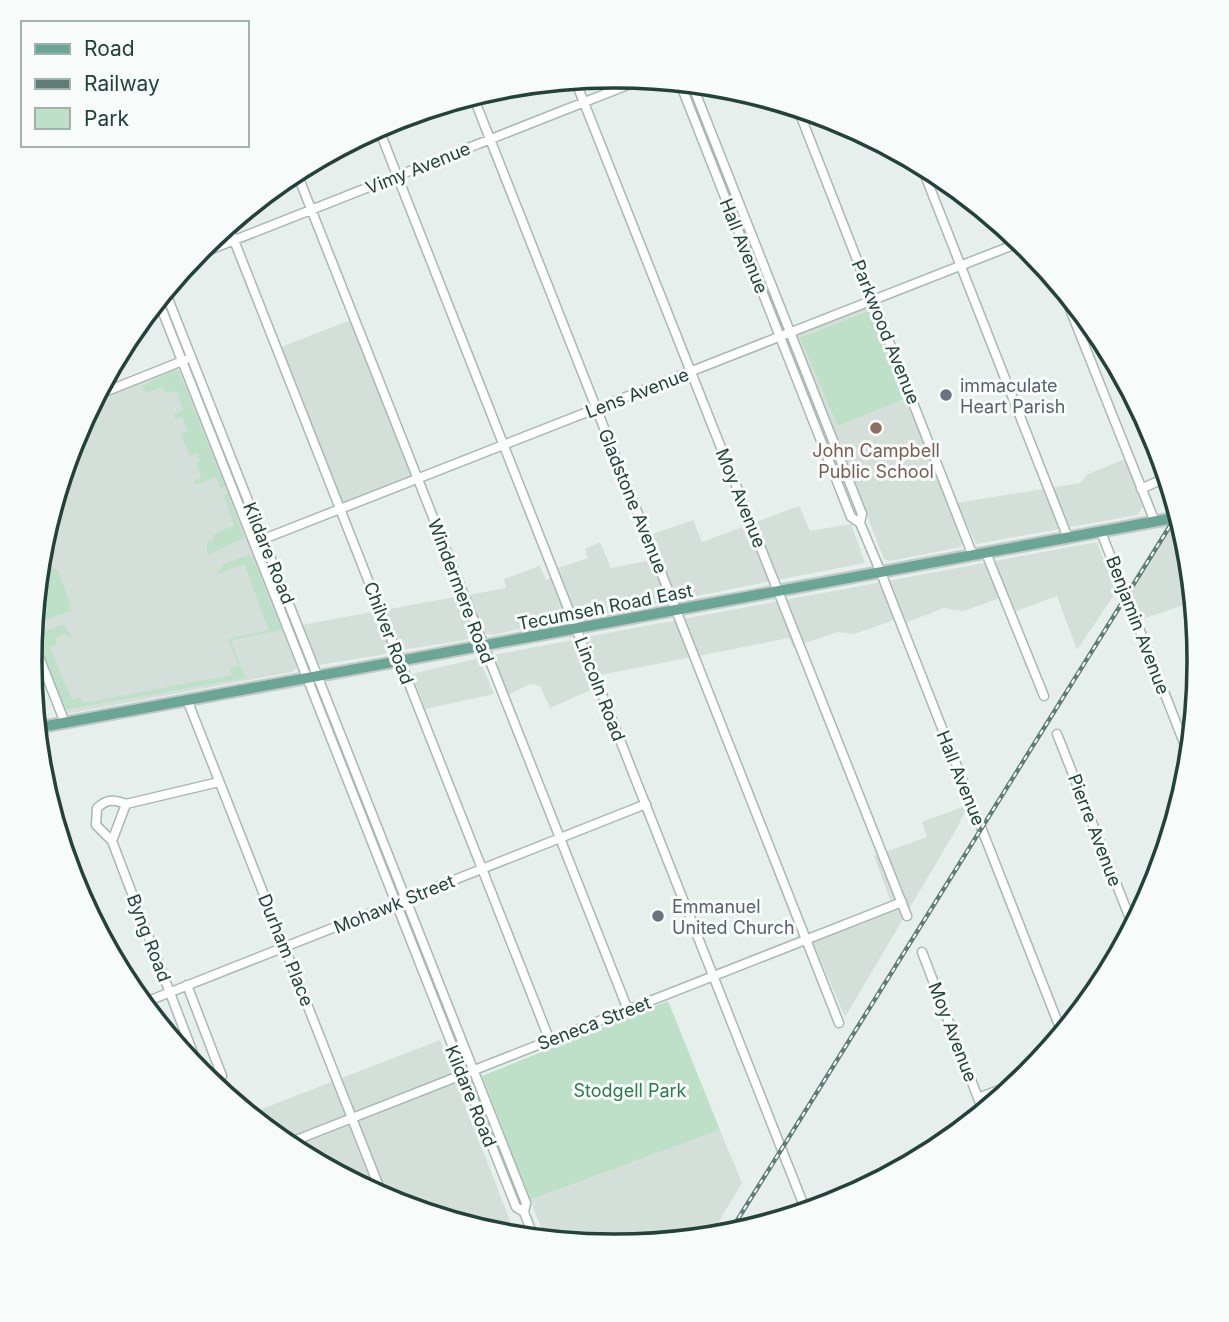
<svg xmlns="http://www.w3.org/2000/svg" width="1229" height="1322" font-family="Inter,sans-serif">
  <rect width="100%" height="100%" fill="#e6efeb"/>
  <path fill="#d4dfda" d="M863,309H871L875,315L963,539L961,547L890,561L884,559L797,337L802,331Z
    M351,320L412,472L410,478L343,502L281,347Z
    M174,368L181,370L297,668L292,672L66,714L33,631L41,547L74,437L94,400Z
    M1125,459L1143,507L1137,515L976,544L957,503L1080,483L1088,474Z
    M799,506L810,531L851,524L865,563L588,617H579L575,612L558,568L588,558L585,549L600,542L611,568L652,560L644,537L693,520L702,542Z
    M1177,510L1179,517L1173,529L1182,528L1188,547L1194,606L1192,602L1140,620L1128,587Z
    M1097,542L1116,592L1077,650L1057,596L1016,611L1009,595L963,611L944,608L905,623L903,617L854,634L838,632L793,647L789,638L600,675L586,637Z
    M540,566L546,580L551,578L566,613L565,618L494,635L486,634L468,595L506,588L504,579Z
    M460,596L473,636L465,640L401,650L384,610Z
    M377,611L390,650L386,654L319,665L302,625Z
    M573,640L593,689L550,708L540,686L530,684L508,695L494,655Z
    M479,658L494,694L425,709L412,674Z
    M968,805L957,828L845,1017L812,940L893,908L874,856L927,837L922,822Z
    M440,1040L516,1236L500,1234L390,1201L289,1147L249,1114Z
    M720,1130L742,1183L710,1236L614,1246L546,1239L530,1200Z"/>
  <path fill="#bfe0c8" d="M869,311L904,399L838,426L800,338Z
    M174,370L179,372L225,486L221,489L216,477L196,485L194,481L201,477L196,463L200,461L197,453L190,456L181,434L188,431L182,417L175,419L174,414L183,410L176,391L165,394L162,387L146,393L142,386Z
    M228,494L244,538L207,555V542L214,539L213,535L234,525L223,495Z
    M248,555L253,558L282,630L231,640L245,678L64,710L36,639L40,633L64,624L72,637L68,638L66,633L55,638L57,644L50,647L72,700L81,697L83,703L232,675L230,668L239,666L228,639L269,630L244,564L217,574L224,564Z
    M52,568L58,570L71,606L70,611L33,624L38,573Z
    M668,1001L720,1130L530,1200L482,1076Z"/>
  <g fill="none" stroke-linecap="round" stroke-linejoin="round">
    <g stroke="#a8b8b2" stroke-width="11">
      <path id="minor" d="M575,80L907,916
        M680,83L851,517L860,523L881,573L1062,1033
        M692,84L862,514L860,523
        M473,96L839,1023
        M798,109L973,556
        M378,127L806,1211
        M921,165L1068,538
        M296,171L628,1010
        M228,225L550,1041
        M194,256L643,79
        M1062,289L1155,522
        M165,291L526,1203L524,1212L534,1238
        M158,300L516,1207L524,1212
        M97,395L185,360
        M1141,489L1167,477
        M1101,532L1190,758
        M261,540L1021,242
        M986,553L1044,696
        M32,639L65,723
        M188,702L383,1197
        M1057,734L1133,926
        M112,841L96,825L97,808C107,799 114,799 126,804
        M922,952L983,1111
        M187,985L222,1076L217,1088
        M143,1003L646,804
        M201,1074L112,841L126,804L219,782
        M978,1098L1019,1082
        M286,1144L902,902"/>
    </g>
    <g stroke="#c2cac8" stroke-width="14">
      <path id="major" d="M36,728L1179,517"/>
    </g>
    <use href="#minor" stroke="#fff" stroke-width="8"/>
    <use href="#major" stroke="#6aa596" stroke-width="10"/>
    <g stroke="#5f7d75" stroke-width="4.5">
      <path id="rail" d="M728,1235L1178,513"/>
    </g>
    <use href="#rail" stroke="#f7fbf9" stroke-width="2" stroke-dasharray="5" stroke-linecap="butt"/>
  </g>
  <g fill="#6b7280" stroke="#f7fbf9" stroke-width="2.5">
    <circle cx="946" cy="395" r="7"/>
    <circle cx="658" cy="916" r="7"/>
  </g>
  <circle fill="#8d6e63" stroke="#f7fbf9" stroke-width="2.5" cx="876" cy="428" r="7"/>
  <g text-anchor="middle" dominant-baseline="central" stroke-width="6" stroke-linejoin="round" paint-order="stroke">
    <g font-size="18" fill="#24423a" stroke="#f7fbf9">
      <text transform="translate(418 168) rotate(-22)">Vimy Avenue</text>
      <text transform="translate(744 246) rotate(68)">Hall Avenue</text>
      <text transform="translate(886 332) rotate(68)">Parkwood Avenue</text>
      <text transform="translate(637 393) rotate(-21)">Lens Avenue</text>
      <text transform="translate(741 498) rotate(68)">Moy Avenue</text>
      <text transform="translate(633 501) rotate(68)">Gladstone Avenue</text>
      <text transform="translate(269 553) rotate(68)">Kildare Road</text>
      <text transform="translate(461 591) rotate(69)">Windermere Road</text>
      <text transform="translate(605 607) rotate(-11)">Tecumseh Road East</text>
      <text transform="translate(1138 625) rotate(69)">Benjamin Avenue</text>
      <text transform="translate(389 633) rotate(69)">Chilver Road</text>
      <text transform="translate(600 689) rotate(69)">Lincoln Road</text>
      <text transform="translate(961 778) rotate(68)">Hall Avenue</text>
      <text transform="translate(1095 830) rotate(69)">Pierre Avenue</text>
      <text transform="translate(394 904) rotate(-22)">Mohawk Street</text>
      <text transform="translate(149 938) rotate(69)">Byng Road</text>
      <text transform="translate(286 950) rotate(68)">Durham Place</text>
      <text transform="translate(594 1023) rotate(-21)">Seneca Street</text>
      <text transform="translate(953 1032) rotate(69)">Moy Avenue</text>
      <text transform="translate(471 1096) rotate(68)">Kildare Road</text>
    </g>
    <g font-size="18" fill="#5b616d" stroke="#f7fbf9" text-anchor="start">
      <text x="960" y="385">immaculate<tspan x="960" dy="21">Heart Parish</tspan></text>
      <text x="672" y="906">Emmanuel<tspan x="672" dy="21">United Church</tspan></text>
    </g>
    <g font-size="18" fill="#785e54" stroke="#f7fbf9">
      <text x="876" y="450">John Campbell<tspan x="876" dy="21">Public School</tspan></text>
    </g>
    <g font-size="18" fill="#2d7a4b" stroke="#f7fbf9">
      <text x="630" y="1090">Stodgell Park</text>
    </g>
  </g>
  <path d="M0 0H1229V1322H0ZM614 88H615A572 572 0 0 1 1187 660V662A572 572 0 0 1 615 1234H614A572 572 0 0 1 42 662V660A572 572 0 0 1 614 88Z" fill="#f7fbf9" fill-rule="evenodd"/>
  <path fill="none" stroke="#24423a" stroke-width="3.5" d="M614 88H615A572 572 0 0 1 1187 660V662A572 572 0 0 1 615 1234H614A572 572 0 0 1 42 662V660A572 572 0 0 1 614 88Z"/>
  <rect x="21" y="21" width="228" height="126" fill="#f7fbf9" stroke="#a3b1ad" stroke-width="2"/>
  <rect x="35" y="44" width="35" height="10" fill="#6aa596" stroke="#a3b1ad" stroke-width="2"/>
  <text x="84" y="56" font-size="21" fill="#24423a">Road</text>
  <rect x="35" y="79" width="35" height="10" fill="#5f7d75" stroke="#a3b1ad" stroke-width="2"/>
  <text x="84" y="91" font-size="21" fill="#24423a">Railway</text>
  <rect x="35" y="108" width="35" height="21" fill="#bfe0c8" stroke="#a3b1ad" stroke-width="2"/>
  <text x="84" y="126" font-size="21" fill="#24423a">Park</text>
</svg>
